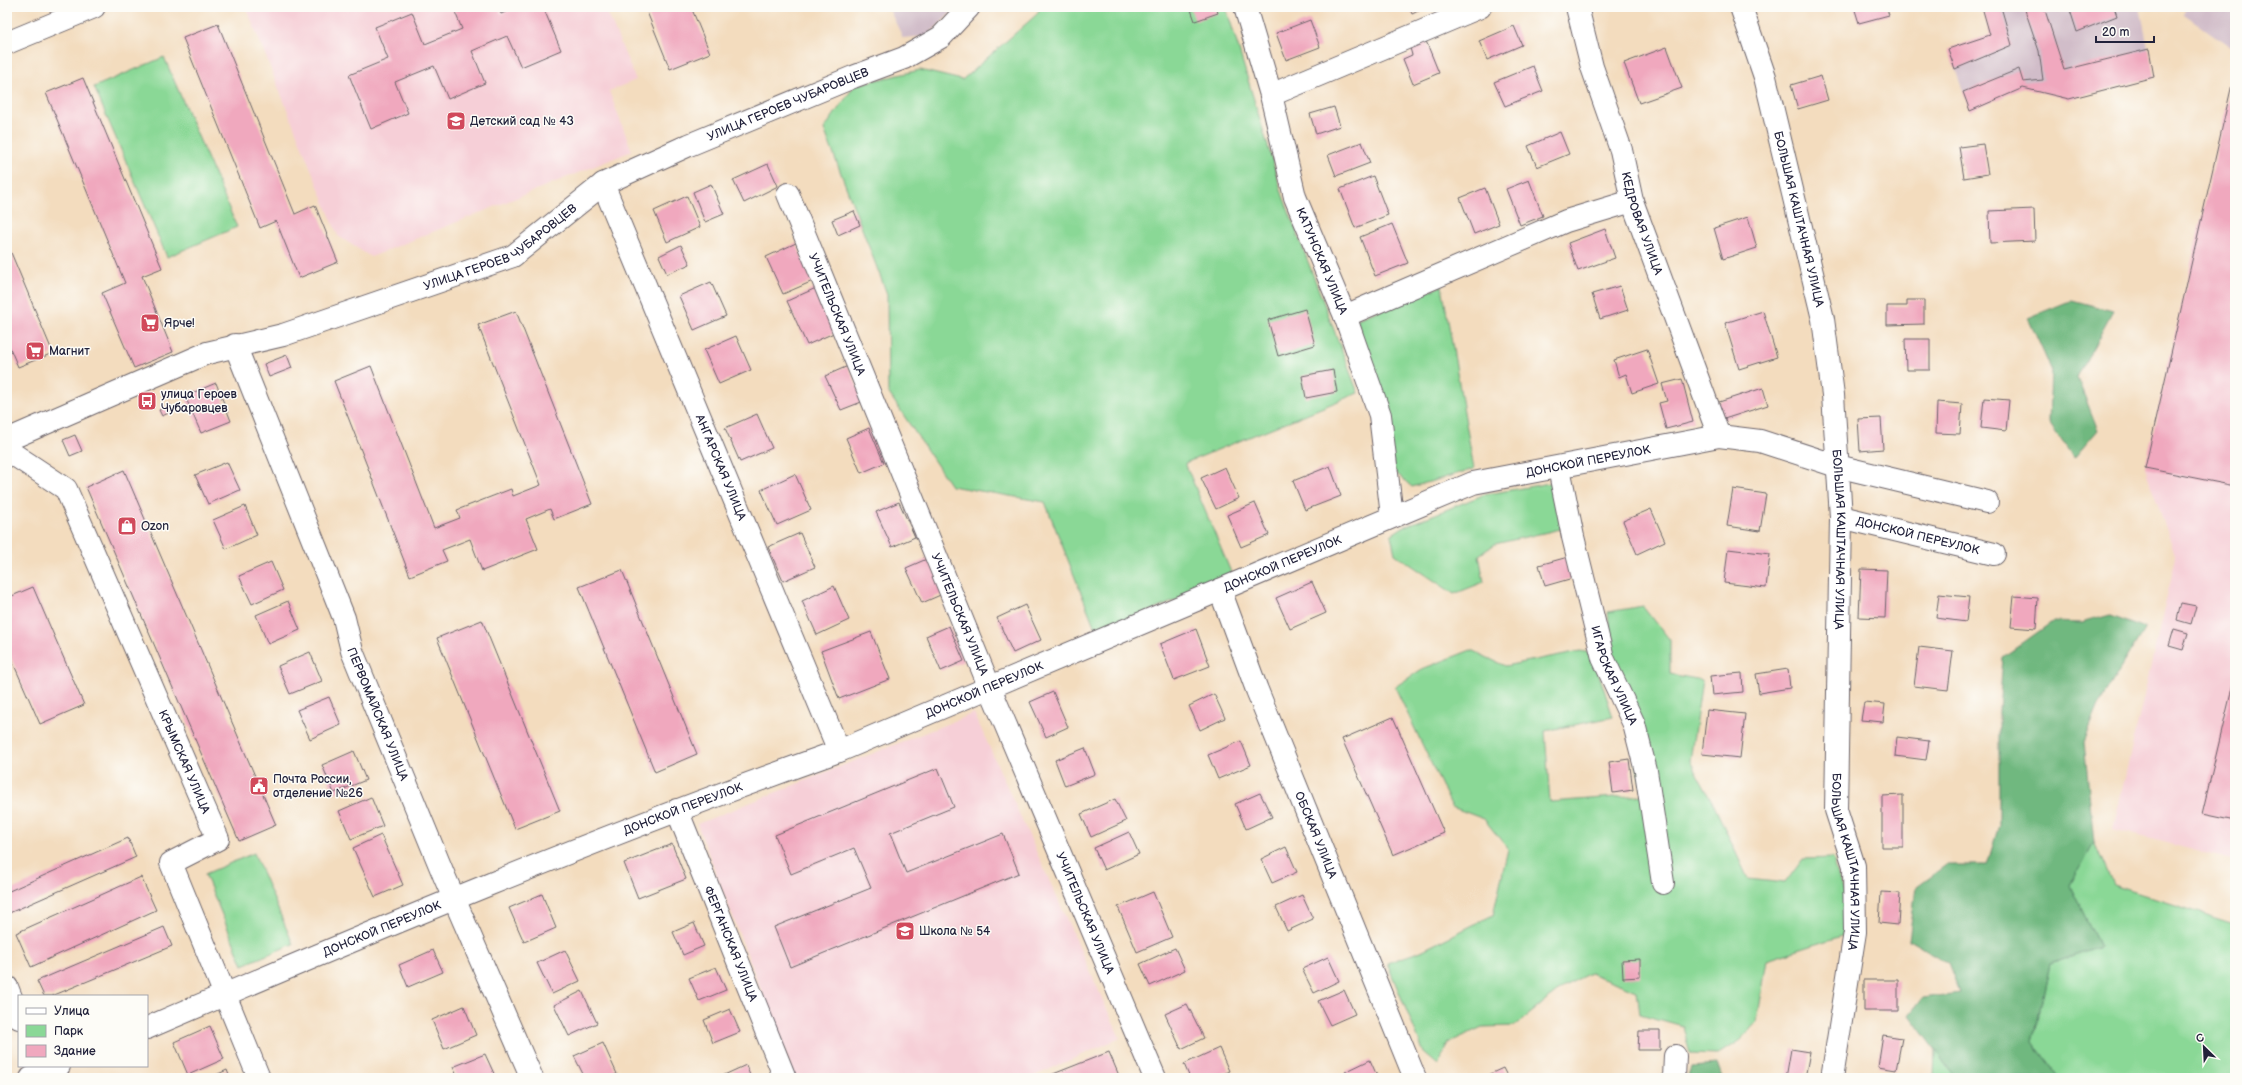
<svg xmlns="http://www.w3.org/2000/svg" width="2242" height="1085" font-family="'Balsamiq Sans',sans-serif">
  <rect width="100%" height="100%" fill="#fdfcf7"/>
  <filter id="ink" filterUnits="userSpaceOnUse"><feTurbulence type="fractalNoise" baseFrequency=".025" numOctaves="2"/><feDisplacementMap in="SourceGraphic" scale="8" xChannelSelector="R" yChannelSelector="G"/><feConvolveMatrix kernelMatrix="1 2 1 2 8 2 1 2 1" color-interpolation-filters="sRGB"/></filter>
  <filter id="wash" filterUnits="userSpaceOnUse"><feTurbulence type="fractalNoise" baseFrequency=".012" numOctaves="4" result="noise"/><feDisplacementMap in="SourceGraphic" scale="16" xChannelSelector="R" yChannelSelector="G"/><feGaussianBlur stdDeviation="0.9" result="paint"/><feColorMatrix in="noise" values="0 0 0 0 0 0 0 0 0 0 0 0 0 0 0 0 0 1.4 0 .05"/><feComposite in="paint" operator="in"/></filter>
  <g filter="url(#wash)">
    <rect width="100%" height="100%" fill="#f3dcbe"/>
    <path fill="#f6cfd7" d="M246,7H605L636,80L609,91L632,151L371,257L338,236Z
      M2235,68V861L2113,829L2176,557L2145,468Z
      M974,713L1120,1038L1030,1078H795L697,824Z"/>
    <path fill="#d1bdc9" d="M888,7H957L927,36L903,38Z
      M1982,7H2140L2154,77L2069,99L2023,88L1970,111L1948,49L1990,35Z
      M2185,7H2235V50L2184,14Z"/>
    <path fill="#8ad896" stroke="#567d68" d="M1041,7H1226L1283,196L1358,393L1185,463L1233,577L1097,633L1045,502L951,486L888,392L887,294L824,129L855,85L920,70L962,80L1036,15Z
      M164,57L237,227L167,257L94,87Z
      M1442,286L1474,469L1412,487L1395,472L1357,319Z
      M1555,482L1565,528L1495,544L1479,555L1484,582L1454,594L1395,554L1391,535L1403,527L1483,495Z
      M1643,606L1670,640V674L1702,680L1690,761L1713,803L1748,879L1785,883L1803,859L1833,858L1848,910L1842,936L1767,960L1757,1022L1740,1040L1717,1055L1690,1054L1683,1026L1640,1014L1637,991L1590,973L1564,986L1515,1026L1482,1027L1448,1043L1438,1065L1424,1053L1387,963L1421,951L1493,915L1508,849L1484,819L1452,807L1395,687L1422,669L1471,650L1505,666L1580,651L1592,653L1613,717L1545,731L1550,802L1643,795L1612,653L1608,612Z
      M2094,842L2113,885L2235,924V1078H2059L2033,1042L2050,964L2100,947L2070,886Z
      M254,853L293,944L243,965L205,874Z
      M1935,1050L1954,1076L1959,1078H1934Z"/>
    <path fill="#6fb87f" stroke="#486d5d" d="M2072,300L2113,311L2077,377L2098,430L2074,458L2049,423L2051,369L2028,318Z
      M2110,615L2145,628L2102,699L2084,742L2094,842L2070,886L2100,947L2050,964L2033,1042L2059,1078H1959L1954,1076L1909,1015L1922,998L1960,993L1948,963L1909,940L1916,887L1946,865H1987L1999,825V711L2003,657L2052,622L2082,623Z
      M1717,1064L1722,1078H1687L1691,1066Z"/>
    <g id="blocks">
      <path fill="#f0a8be" d="M453,7H498L501,14L517,7H543L561,50L521,67L507,36L472,51L485,83L448,99L434,66L395,82L408,113L371,129L349,75L388,59L375,27L412,12L425,44L462,29Z
        M645,7H691L710,53L670,69Z
        M1190,7H1216L1218,13L1195,21Z
        M1409,7H1427L1412,14Z
        M1854,7H1886L1889,15L1859,23Z
        M1982,7H2001L2012,45L1955,69L1948,49L1990,35Z
        M2024,7H2044L2064,70L2149,49L2154,77L2069,99L2023,88L1970,111L1963,92L2019,69L2023,82L2043,80L2039,51Z
        M2069,7H2114L2117,16L2077,32Z
        M1310,20L1320,47L1286,60L1276,33Z
        M218,24L295,214L315,205L338,262L299,278L276,221L260,228L183,38Z
        M1514,26L1522,45L1487,60L1479,41Z
        M1426,41L1439,73L1413,84L1403,59L1412,55L1410,48Z
        M1667,47L1682,88L1639,103L1624,63Z
        M1533,66L1543,91L1505,106L1494,82Z
        M2235,71V486L2145,468Z
        M1821,76L1828,100L1798,109L1791,85Z
        M83,78L162,268L142,276L173,352L134,368L102,293L125,283L46,93Z
        M1334,107L1340,126L1316,134L1310,114Z
        M1560,132L1569,154L1537,167L1528,146Z
        M1362,142L1370,163L1336,176L1328,155Z
        M1983,144L1988,174L1964,178L1959,147Z
        M768,164L778,186L744,203L733,180Z
        M1373,176L1388,215L1355,228L1340,189Z
        M1529,180L1543,216L1520,225L1506,189Z
        M711,184L724,214L705,222L693,192Z
        M1485,188L1499,224L1474,234L1460,198Z
        M687,196L700,227L667,242L654,211Z
        M2034,209L2035,241L1990,243L1989,211Z
        M854,211L860,225L838,235L832,220Z
        M1748,217L1757,248L1723,259L1714,228Z
        M1392,224L1408,263L1375,276L1360,237Z
        M1605,229L1615,258L1578,271L1568,243Z
        M7,243L53,353L18,367L7,341Z
        M796,243L813,281L783,294L766,257Z
        M681,245L690,264L667,274L659,256Z
        M711,282L726,316L694,330L679,296Z
        M1620,286L1628,310L1600,319L1592,294Z
        M816,288L836,332L807,345L787,301Z
        M1907,300H1924V324L1887,325V306H1907Z
        M1305,309L1315,345L1278,356L1268,320Z
        M516,311L592,504L554,519L550,509L526,519L538,549L482,571L470,539L442,550L447,561L410,576L334,381L371,366L434,528L460,518L457,510L511,489L513,496L541,485L478,325Z
        M1763,311L1777,357L1739,369L1725,323Z
        M736,336L751,370L719,384L704,350Z
        M1905,339H1930V370H1906Z
        M1647,349L1659,384L1632,393L1626,374L1619,377L1614,360Z
        M287,355L292,368L269,377L264,364Z
        M848,366L864,401L841,410L825,376Z
        M1333,370L1337,392L1306,398L1302,376Z
        M1682,379L1693,422L1666,429L1659,403L1667,401L1662,384Z
        M216,383L231,421L201,433L185,396Z
        M1763,388L1768,405L1721,420L1716,403Z
        M1984,398L2009,400L2006,431L1981,428Z
        M1937,402L1962,404L1960,434L1936,433Z
        M171,405L173,411L162,416L159,410Z
        M757,414L772,448L740,462L725,428Z
        M1881,418L1883,449L1860,451L1858,419Z
        M869,428L884,463L861,473L846,438Z
        M75,435L82,451L70,456L63,440Z
        M227,462L240,490L208,504L195,475Z
        M1330,466L1341,496L1305,510L1293,481Z
        M1225,467L1239,498L1216,509L1201,478Z
        M124,470L276,825L239,841L86,487Z
        M795,474L811,510L777,525L761,490Z
        M1733,489L1766,494L1760,531L1727,526Z
        M899,502L915,537L892,547L876,512Z
        M1255,503L1269,535L1241,547L1227,515Z
        M245,506L257,535L226,549L213,520Z
        M1651,509L1665,541L1637,554L1623,521Z
        M800,533L815,567L783,581L768,547Z
        M1728,549L1770,554L1766,588L1724,583Z
        M1568,557L1573,578L1545,586L1539,565Z
        M929,558L945,593L922,603L906,568Z
        M271,562L283,590L252,604L239,576Z
        M1861,569L1887,570L1885,618L1859,617Z
        M622,570L697,754L655,772L579,587Z
        M1312,582L1326,613L1290,629L1276,598Z
        M834,586L849,620L817,635L802,601Z
        M33,587L84,705L40,724L7,649V598Z
        M1939,594L1969,597L1966,622L1936,618Z
        M2014,596L2038,598L2036,629L2011,627Z
        M288,601L300,630L268,644L256,615Z
        M2181,603L2196,606L2191,624L2177,620Z
        M1025,605L1041,640L1013,653L997,618Z
        M482,620L560,811L515,829L437,638Z
        M949,626L964,661L941,671L926,636Z
        M1196,629L1210,666L1174,680L1160,644Z
        M2174,629L2188,633L2183,650L2169,646Z
        M871,632L890,679L839,699L821,651Z
        M1919,647L1953,651L1948,690L1914,686Z
        M310,652L322,681L290,694L278,666Z
        M1788,669L1790,688L1759,693L1756,674Z
        M1742,673L1743,692L1712,695L1710,676Z
        M2234,680H2235V821L2202,814Z
        M1053,692L1068,727L1046,737L1030,702Z
        M1214,694L1225,718L1200,730L1189,706Z
        M329,697L341,725L310,739L297,710Z
        M1864,702L1885,704L1883,722L1861,720Z
        M1707,710L1745,714L1740,758L1702,754Z
        M1393,717L1444,833L1393,855L1342,739Z
        M1897,737L1929,741L1926,760L1895,756Z
        M1241,741L1251,765L1218,779L1208,755Z
        M1085,748L1095,774L1065,786L1055,760Z
        M354,751L366,780L334,793L322,765Z
        M1629,759L1633,790L1613,793L1609,762Z
        M938,768L954,807L890,833L906,873L1003,834L1019,873L790,967L774,927L871,888L854,848L791,874L775,835Z
        M1260,793L1272,817L1246,829L1235,804Z
        M1903,795V847H1882V796Z
        M371,797L383,826L351,839L339,811Z
        M1115,799L1126,821L1091,837L1081,814Z
        M1129,832L1139,854L1104,870L1094,848Z
        M381,835L403,885L375,897L353,848Z
        M128,838L136,857L7,914V892Z
        M672,844L686,879L638,898L624,863Z
        M1286,847L1297,872L1272,883L1261,859Z
        M141,877L156,910L31,967L16,933Z
        M1153,892L1172,937L1137,952L1118,907Z
        M1881,892L1900,893L1898,925L1879,923Z
        M542,894L556,928L524,942L509,908Z
        M1302,895L1313,919L1287,931L1276,907Z
        M694,923L704,946L683,955L673,932Z
        M164,927L172,946L52,996H44L37,981Z
        M1175,948L1185,970L1150,986L1140,964Z
        M433,950L443,972L408,987L399,965Z
        M565,950L580,981L552,994L537,963Z
        M1328,957L1339,981L1314,993L1302,969Z
        M1640,959V977L1623,978L1622,960Z
        M716,967L726,990L699,1001L689,978Z
        M1864,980H1898V1011H1864Z
        M1344,990L1355,1014L1330,1025L1318,1001Z
        M582,991L597,1023L569,1036L554,1005Z
        M1187,1004L1204,1038L1181,1049L1165,1014Z
        M464,1006L476,1035L444,1049L432,1020Z
        M730,1009L740,1032L713,1043L704,1020Z
        M210,1026L224,1059L188,1075L174,1042Z
        M1639,1031H1660V1050H1638Z
        M1883,1035L1902,1038L1896,1070L1878,1067Z
        M603,1043L617,1074L609,1078H585L574,1056Z
        M1219,1048L1229,1071L1213,1078H1190L1184,1064Z
        M1791,1049L1810,1052L1805,1078H1786Z
        M1109,1052L1120,1078H1043Z
        M485,1054L496,1078H458L453,1067Z
        M1370,1060L1378,1078H1348L1345,1072Z
        M746,1065L751,1078H723L722,1076Z
        M1503,1068L1508,1078H1481Z
        M227,1070L230,1078H209Z"/>
    </g>
  </g>
  <g filter="url(#ink)">
    <use href="#blocks" fill-opacity="0" stroke="#6b6369" stroke-width="1"/>
    <g fill="none" stroke-linecap="round" stroke-linejoin="round">
      <g stroke="#6b6369" stroke-width="24">
        <g id="minor">
          <path id="s1" d="M1245,7L1271,95L1295,197L1345,316L1380,415L1392,516"/>
          <path id="s2" d="M1577,7L1592,67L1621,150L1632,201L1719,436"/>
          <path id="s3" d="M1741,7L1765,77L1823,319L1833,395L1841,517L1836,810L1854,866L1855,932L1832,1078"/>
          <path d="M7,43L94,7"/>
          <path d="M1271,95L1480,7"/>
          <path id="s4" d="M603,184L839,751"/>
          <path id="s5" d="M788,194L990,688L1155,1078"/>
          <path d="M1345,316L1566,221L1632,201"/>
          <path id="s6" d="M235,345L344,618L352,651L445,878L532,1078"/>
          <path id="s7" d="M7,440L207,353L283,335L513,256L603,184L689,145L853,77L904,58L941,37L969,7"/>
          <path id="s8" d="M7,450L66,489L218,839L171,863L259,1078"/>
          <path id="s9" d="M1559,468L1573,537L1603,658L1634,724L1646,771L1663,883"/>
          <path id="s10" d="M1841,517L1994,554"/>
          <path id="s11" d="M1220,590L1257,690L1415,1078"/>
          <path id="s12" d="M677,810L785,1078"/>
          <path d="M7,987L19,1018"/>
          <path id="s13" d="M147,1028C375,930 605,834 839,751L1473,483L1719,436L1760,441L1837,466L1987,502"/>
          <path d="M31,1078L59,1066"/>
          <path d="M1674,1078L1675,1056"/>
        </g>
      </g>
      <use href="#minor" stroke="#fff" stroke-width="22"/>
    </g>
  </g>
  <defs>
    <g id="school-square" transform="scale(1)"><rect x="-9" y="-9" width="18" height="18" rx="4" fill="#d1495b" stroke="#fdfcf7"/><path d="M0-5L7-2L0 1L-7-2ZM-4 1L0 2.5L4 1V4Q0 6-4 4Z" fill="#fff"/></g>
    <g id="supermarket-square" transform="scale(1)"><rect x="-9" y="-9" width="18" height="18" rx="4" fill="#d1495b" stroke="#fdfcf7"/><path d="M-6-5.5h2.5l.6 2H6L4.5 2H-2.5L-4.4-4H-6ZM-1.5 3.2a1.3 1.3 0 1 0 .1 0ZM3 3.2a1.3 1.3 0 1 0 .1 0Z" fill="#fff"/></g>
    <g id="bus-square" transform="scale(1)"><rect x="-9" y="-9" width="18" height="18" rx="4" fill="#d1495b" stroke="#fdfcf7"/><path d="M-5-6H5V4H4V6H2V4H-2V6H-4V4H-5ZM-3.5-4V0h7V-4ZM-3.5 1.2v1.5H-2V1.2ZM2 1.2v1.5H3.5V1.2Z" fill="#fff"/></g>
    <g id="shop-square" transform="scale(1)"><rect x="-9" y="-9" width="18" height="18" rx="4" fill="#d1495b" stroke="#fdfcf7"/><path d="M-5-2.5h2.3a2.7 3.5 0 0 1 5.4 0H5L5.5 6h-11ZM-1.5-2.5h3a1.5 2.3 0 0 0-3 0Z" fill="#fff"/></g>
    <g id="civic-square" transform="scale(1)"><rect x="-9" y="-9" width="18" height="18" rx="4" fill="#d1495b" stroke="#fdfcf7"/><path d="M-.6-6.5H3V-4.5H.6V-3L4-1V1h2V6H-6V1h2V-1L-.6-3ZM-1.2 2.5V6h2.4V2.5Z" fill="#fff"/></g>
  </defs>
  <g fill-rule="evenodd">
    <use href="#school-square" x="456" y="121"/>
    <use href="#supermarket-square" x="150" y="323"/>
    <use href="#supermarket-square" x="35" y="351"/>
    <use href="#bus-square" x="147" y="401"/>
    <use href="#shop-square" x="127" y="526"/>
    <use href="#civic-square" x="259" y="786"/>
    <use href="#school-square" x="905" y="931"/>
  </g>
  <g text-anchor="middle" dominant-baseline="central" stroke-width="3" stroke-linejoin="round" paint-order="stroke">
    <g font-size="12" fill="#22223b" stroke="#fdfcf7">
      <text stroke="none"><textPath href="#s7" startOffset="856">УЛИЦА ГЕРОЕВ ЧУБАРОВЦЕВ</textPath></text>
      <text stroke="none"><textPath href="#s3" startOffset="220">БОЛЬШАЯ КАШТАЧНАЯ УЛИЦА</textPath></text>
      <text stroke="none"><textPath href="#s2" startOffset="226">КЕДРОВАЯ УЛИЦА</textPath></text>
      <text stroke="none"><textPath href="#s7" startOffset="532">УЛИЦА ГЕРОЕВ ЧУБАРОВЦЕВ</textPath></text>
      <text stroke="none"><textPath href="#s1" startOffset="266">КАТУНСКАЯ УЛИЦА</textPath></text>
      <text stroke="none"><textPath href="#s5" startOffset="130">УЧИТЕЛЬСКАЯ УЛИЦА</textPath></text>
      <text stroke="none"><textPath href="#s13" startOffset="1551">ДОНСКОЙ ПЕРЕУЛОК</textPath></text>
      <text stroke="none"><textPath href="#s4" startOffset="307">АНГАРСКАЯ УЛИЦА</textPath></text>
      <text stroke="none"><textPath href="#s10" startOffset="79">ДОНСКОЙ ПЕРЕУЛОК</textPath></text>
      <text stroke="none"><textPath href="#s3" startOffset="544">БОЛЬШАЯ КАШТАЧНАЯ УЛИЦА</textPath></text>
      <text stroke="none"><textPath href="#s13" startOffset="1227">ДОНСКОЙ ПЕРЕУЛОК</textPath></text>
      <text stroke="none"><textPath href="#s5" startOffset="454">УЧИТЕЛЬСКАЯ УЛИЦА</textPath></text>
      <text stroke="none"><textPath href="#s9" startOffset="215">ИГАРСКАЯ УЛИЦА</textPath></text>
      <text stroke="none"><textPath href="#s13" startOffset="903">ДОНСКОЙ ПЕРЕУЛОК</textPath></text>
      <text stroke="none"><textPath href="#s6" startOffset="396">ПЕРВОМАЙСКАЯ УЛИЦА</textPath></text>
      <text stroke="none"><textPath href="#s8" startOffset="368">КРЫМСКАЯ УЛИЦА</textPath></text>
      <text stroke="none"><textPath href="#s13" startOffset="579">ДОНСКОЙ ПЕРЕУЛОК</textPath></text>
      <text stroke="none"><textPath href="#s11" startOffset="263">ОБСКАЯ УЛИЦА</textPath></text>
      <text stroke="none"><textPath href="#s3" startOffset="868">БОЛЬШАЯ КАШТАЧНАЯ УЛИЦА</textPath></text>
      <text stroke="none"><textPath href="#s5" startOffset="778">УЧИТЕЛЬСКАЯ УЛИЦА</textPath></text>
      <text stroke="none"><textPath href="#s13" startOffset="255">ДОНСКОЙ ПЕРЕУЛОК</textPath></text>
      <text stroke="none"><textPath href="#s12" startOffset="144">ФЕРГАНСКАЯ УЛИЦА</textPath></text>
    </g>
    <g font-size="12" fill="#22223b" stroke="#fdfcf7" text-anchor="start">
      <text x="470" y="121">Детский сад № 43</text>
      <text x="164" y="323">Ярче!</text>
      <text x="49" y="351">Магнит</text>
      <text x="161" y="394">улица Героев<tspan x="161" dy="14">Чубаровцев</tspan></text>
      <text x="141" y="526">Ozon</text>
      <text x="273" y="779">Почта России,<tspan x="273" dy="14">отделение №26</tspan></text>
      <text x="919" y="931">Школа № 54</text>
    </g>
  </g>
  <rect width="2242" height="1085" fill="none" stroke="#fdfcf7" stroke-width="24"/>
  <rect x="18" y="995" width="130" height="72" fill="#fdfcf7" stroke="#a5a5ac"/>
  <rect x="26" y="1008" width="20" height="6" fill="#ffffff" stroke="#a5a5ac"/>
  <text x="54" y="1015" font-size="12" fill="#22223b">Улица</text>
  <rect x="26" y="1025" width="20" height="12" fill="#8ad896" stroke="#a5a5ac"/>
  <text x="54" y="1035" font-size="12" fill="#22223b">Парк</text>
  <rect x="26" y="1045" width="20" height="12" fill="#f0a8be" stroke="#a5a5ac"/>
  <text x="54" y="1055" font-size="12" fill="#22223b">Здание</text>
  <g transform="translate(2204 1047) rotate(336)" stroke="#fdfcf7" stroke-width="3" paint-order="stroke">
  <path d="M0-3L7 15L0 10L-7 15Z" fill="#22223b"/>
  <text y="-6" font-size="11" font-weight="bold" text-anchor="middle" fill="#22223b">С</text>
  </g>
  <path d="M2096 36v6h58v-6" fill="none" stroke="#22223b" stroke-width="2"/>
  <text x="2102" y="36" font-size="12" fill="#22223b" stroke="#fdfcf7" stroke-width="3" paint-order="stroke">20 m</text>
</svg>
